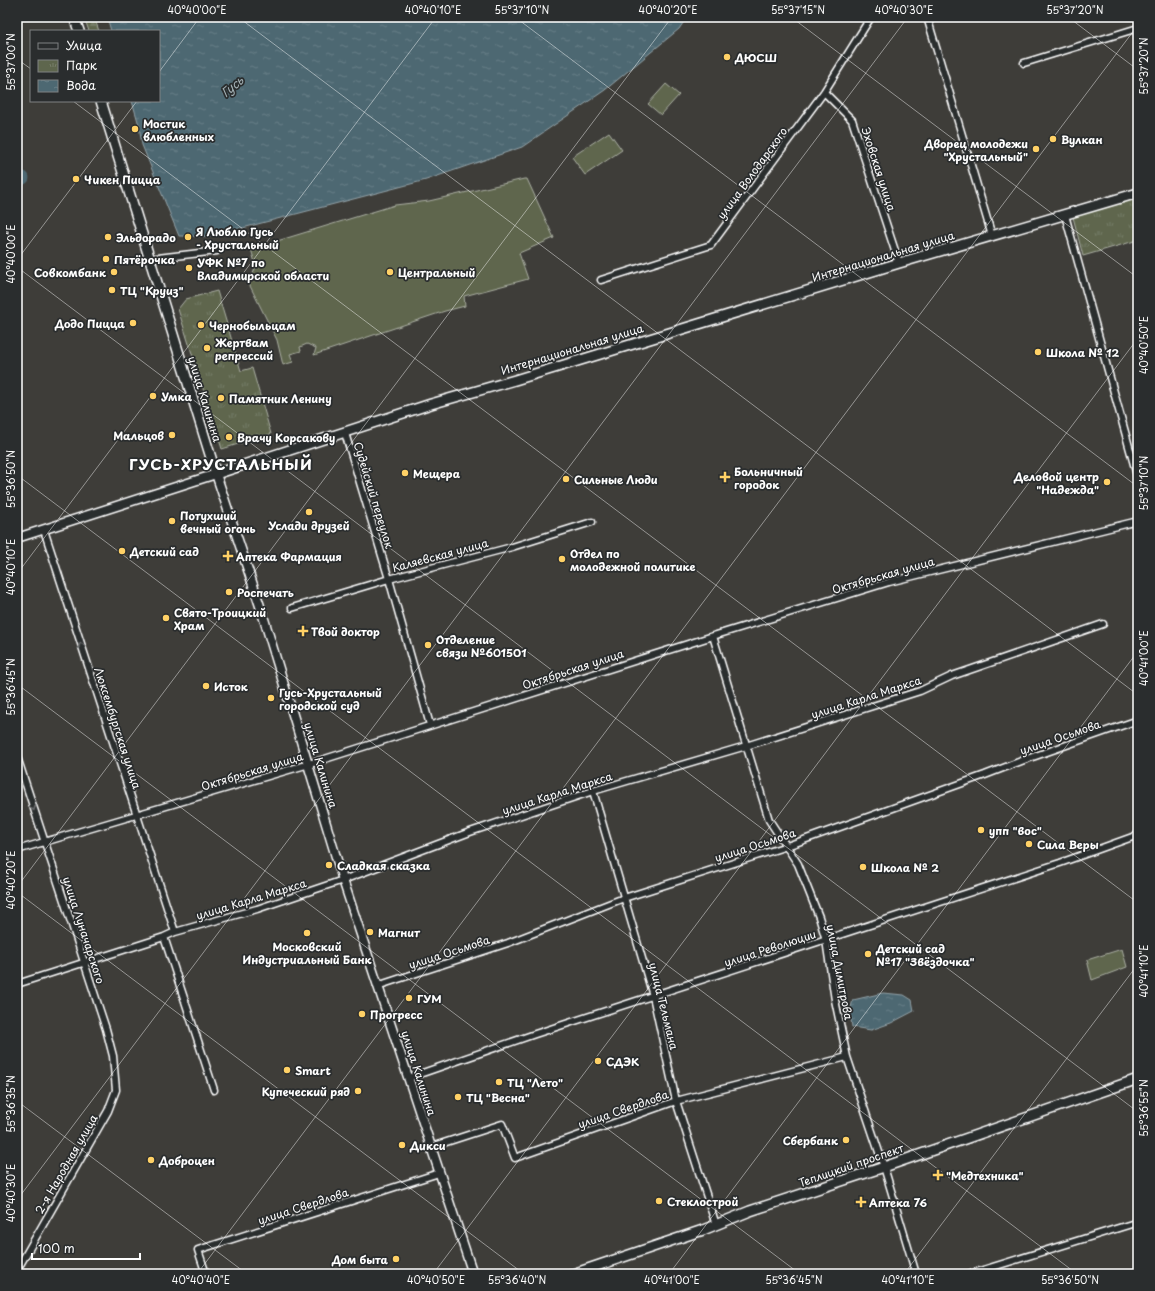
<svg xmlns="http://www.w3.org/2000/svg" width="1155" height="1291" font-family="'Playpen Sans',sans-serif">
  <defs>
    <pattern id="forest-firs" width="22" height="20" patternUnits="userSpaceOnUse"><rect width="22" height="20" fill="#5e664d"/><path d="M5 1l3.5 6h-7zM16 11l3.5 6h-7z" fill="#767d68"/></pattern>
    <pattern id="park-tufts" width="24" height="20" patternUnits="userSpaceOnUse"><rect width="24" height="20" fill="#5e664d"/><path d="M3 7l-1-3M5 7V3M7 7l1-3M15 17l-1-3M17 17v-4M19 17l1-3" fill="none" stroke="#767d68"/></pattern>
    <pattern id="water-ripples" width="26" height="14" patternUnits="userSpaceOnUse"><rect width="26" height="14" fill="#4d6872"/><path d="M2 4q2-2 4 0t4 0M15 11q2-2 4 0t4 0" fill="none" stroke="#687f87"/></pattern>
  </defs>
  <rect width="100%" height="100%" fill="#3e3d39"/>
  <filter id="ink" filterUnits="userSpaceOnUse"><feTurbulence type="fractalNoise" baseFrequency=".025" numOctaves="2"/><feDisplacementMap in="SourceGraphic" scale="8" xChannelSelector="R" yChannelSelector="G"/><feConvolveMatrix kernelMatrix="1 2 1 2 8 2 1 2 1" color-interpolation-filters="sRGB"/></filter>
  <g filter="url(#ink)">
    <path fill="#5e664d" stroke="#aeb2a6" d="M666,84L679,95L661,115L648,104Z
      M609,132L622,150L585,175L572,157Z
      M524,179H527L554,238L519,253L528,279L464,296L465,306L445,311L314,355L316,348L307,344L300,347L301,351L290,354L293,362L283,365L277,340L249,284L256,266L251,249L395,205L429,201Z
      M1122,949L1127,967L1092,980L1087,960Z"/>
    <path fill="url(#forest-firs)" stroke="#aeb2a6" d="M84,17H94L99,31H89Z"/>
    <path fill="url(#park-tufts)" stroke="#aeb2a6" d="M1138,198V240L1083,256L1073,217Z
      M217,291L241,371L252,368L271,434L222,449L178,309L186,299Z"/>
    <path fill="url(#water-ripples)" stroke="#94a4aa" d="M107,17H687L679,29L605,90L522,147L426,180L231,231C214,238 198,236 179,236L142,145L139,125L132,101H159V31H111Z
      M883,993L904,995L912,1000L914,1011L891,1023L871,1030L852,1027L850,1011L853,1000Z"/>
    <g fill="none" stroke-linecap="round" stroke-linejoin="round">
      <path stroke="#4d6872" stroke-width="13" d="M17,181L23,178"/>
      <g stroke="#fff" stroke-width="9">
        <path id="minor" d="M927,17L992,236
          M1024,63L1138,28
          M824,92L852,120L899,263
          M1065,215L1138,479
          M149,259L217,251
          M601,280L711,245L824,92L871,17
          M345,433L389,579L430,725
          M44,530L175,932
          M292,608L389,579L512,547L592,522
          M713,636L769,820L798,864L819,917L826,940L835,1000L847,1057L884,1167L916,1274
          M17,757L106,1029L113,1056L116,1090L108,1111L17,1270
          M593,791L653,996L676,1101L716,1225
          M17,850L309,764L713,636L889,582L1138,521
          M164,937L214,1090
          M17,984L164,937L175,932L257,909L343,880L470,832L593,791L746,746L920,691L952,676L1103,624
          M377,986L508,943L624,898L787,846L985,775L1024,760L1138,720
          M408,1078L535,1034L1060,863L1138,835
          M431,1147L502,1124L515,1158L676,1101L847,1057
          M206,1274L198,1250L439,1173
          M970,1274L1138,1222"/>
      </g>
      <g stroke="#fff" stroke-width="11">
        <path id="tertiary" d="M17,538L216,474L261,609L343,880L473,1274"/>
      </g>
      <g stroke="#fff" stroke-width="12">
        <path id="secondary" d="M74,17L79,31
          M101,101L216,474L431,404L515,380L899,263L1138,193
          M573,1274L703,1230L750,1211L884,1167L1138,1079"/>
      </g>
      <use href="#minor" stroke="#2a2d2e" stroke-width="6"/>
      <use href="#tertiary" stroke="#2a2d2e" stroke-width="8"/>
      <use href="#secondary" stroke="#2a2d2e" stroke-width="9"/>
    </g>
    <defs><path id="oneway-chevron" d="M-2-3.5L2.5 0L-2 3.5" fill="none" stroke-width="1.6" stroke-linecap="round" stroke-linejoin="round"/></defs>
    <g stroke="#6a6c6d">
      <use href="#oneway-chevron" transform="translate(81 645) rotate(-108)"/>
      <use href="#oneway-chevron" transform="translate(33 808) rotate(72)"/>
    </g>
  </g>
  <path fill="none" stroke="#fff" stroke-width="1" stroke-opacity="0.45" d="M238,17L1138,695M515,17L1138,487M791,17L1138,278M1068,17L1138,70M17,59L31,69M159,72L200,17M73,101L1138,903M17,260L137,101M17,267L1138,1112M17,475L1077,1274M17,574L436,17M17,684L800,1274M17,887L672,17M17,892L524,1274M17,1101L247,1274M17,1200L908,17M197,1274L1138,25M433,1274L1138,338M669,1274L1138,651M904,1274L1138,964"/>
  <g fill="#ffd166" stroke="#2a2d2e" stroke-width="1.5">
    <circle cx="727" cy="57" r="4"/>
    <circle cx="135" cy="129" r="4"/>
    <circle cx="1053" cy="139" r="4"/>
    <circle cx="1036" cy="149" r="4"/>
    <circle cx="76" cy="179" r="4"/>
    <circle cx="108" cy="237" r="4"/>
    <circle cx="188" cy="237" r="4"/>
    <circle cx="106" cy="259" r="4"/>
    <circle cx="189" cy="268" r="4"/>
    <circle cx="114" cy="272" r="4"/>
    <circle cx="390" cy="272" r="4"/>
    <circle cx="112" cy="290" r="4"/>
    <circle cx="133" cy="323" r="4"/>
    <circle cx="201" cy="325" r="4"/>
    <circle cx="207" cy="348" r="4"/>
    <circle cx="1038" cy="352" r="4"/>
    <circle cx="153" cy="396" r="4"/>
    <circle cx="221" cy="398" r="4"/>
    <circle cx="172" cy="435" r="4"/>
    <circle cx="229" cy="437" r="4"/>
    <circle cx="405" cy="473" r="4"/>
    <path d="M723 471h4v4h4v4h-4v4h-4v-4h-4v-4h4z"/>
    <circle cx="566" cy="479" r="4"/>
    <circle cx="1107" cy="482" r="4"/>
    <circle cx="309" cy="512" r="4"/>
    <circle cx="172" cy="521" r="4"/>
    <circle cx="122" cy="551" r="4"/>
    <path d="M226 550h4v4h4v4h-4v4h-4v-4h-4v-4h4z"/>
    <circle cx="562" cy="559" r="4"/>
    <circle cx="229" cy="592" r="4"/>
    <circle cx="166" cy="618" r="4"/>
    <path d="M301 625h4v4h4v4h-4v4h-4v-4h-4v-4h4z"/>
    <circle cx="428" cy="645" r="4"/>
    <circle cx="206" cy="686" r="4"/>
    <circle cx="271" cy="698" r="4"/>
    <circle cx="981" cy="830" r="4"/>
    <circle cx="1029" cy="844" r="4"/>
    <circle cx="329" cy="865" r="4"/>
    <circle cx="863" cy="867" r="4"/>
    <circle cx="370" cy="932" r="4"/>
    <circle cx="307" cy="933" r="4"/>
    <circle cx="868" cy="954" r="4"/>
    <circle cx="409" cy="998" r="4"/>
    <circle cx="362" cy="1014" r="4"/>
    <circle cx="598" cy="1061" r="4"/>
    <circle cx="287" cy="1070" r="4"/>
    <circle cx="499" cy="1082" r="4"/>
    <circle cx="358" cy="1091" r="4"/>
    <circle cx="458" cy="1097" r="4"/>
    <circle cx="846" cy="1140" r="4"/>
    <circle cx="402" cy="1145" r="4"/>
    <circle cx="151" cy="1160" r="4"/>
    <path d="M936 1169h4v4h4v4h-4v4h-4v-4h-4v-4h4z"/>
    <circle cx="659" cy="1201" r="4"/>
    <path d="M859 1196h4v4h4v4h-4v4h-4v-4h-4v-4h4z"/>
    <circle cx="396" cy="1259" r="4"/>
  </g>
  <g text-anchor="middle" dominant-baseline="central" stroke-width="3.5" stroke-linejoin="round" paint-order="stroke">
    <g font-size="11" font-weight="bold" fill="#fff" stroke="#2a2d2e" text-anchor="start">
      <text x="735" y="57">ДЮСШ</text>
      <text x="143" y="123">Мостик<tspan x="143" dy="13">влюбленных</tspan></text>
      <text x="1061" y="139">Вулкан</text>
      <text x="1028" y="143" text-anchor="end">Дворец молодежи<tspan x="1028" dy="13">"Хрустальный"</tspan></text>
      <text x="84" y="179">Чикен Пицца</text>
      <text x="196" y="231">Я Люблю Гусь<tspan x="196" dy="13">- Хрустальный</tspan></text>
      <text x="116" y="237">Эльдорадо</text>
      <text x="114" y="259">Пятёрочка</text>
      <text x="197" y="262">УФК №7 по<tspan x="197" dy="13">Владимирской области</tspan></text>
      <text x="106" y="272" text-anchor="end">Совкомбанк</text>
      <text x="398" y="272">Центральный</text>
      <text x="120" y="290">ТЦ "Круиз"</text>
      <text x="125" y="323" text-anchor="end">Додо Пицца</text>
      <text x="209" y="325">Чернобыльцам</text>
      <text x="215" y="342">Жертвам<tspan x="215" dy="13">репрессий</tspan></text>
      <text x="1046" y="352">Школа № 12</text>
      <text x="161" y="396">Умка</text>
      <text x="229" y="398">Памятник Ленину</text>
      <text x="164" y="435" text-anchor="end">Мальцов</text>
      <text x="237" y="437">Врачу Корсакову</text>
      <text x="734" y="471">Больничный<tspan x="734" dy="13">городок</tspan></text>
      <text x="413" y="473">Мещера</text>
      <text x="1099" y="476" text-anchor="end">Деловой центр<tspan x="1099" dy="13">"Надежда"</tspan></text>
      <text x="574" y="479">Сильные Люди</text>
      <text x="180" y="515">Потухший<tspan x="180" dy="13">вечный огонь</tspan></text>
      <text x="309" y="525" text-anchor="middle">Услади друзей</text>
      <text x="130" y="551">Детский сад</text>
      <text x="570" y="553">Отдел по<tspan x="570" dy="13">молодежной политике</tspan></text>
      <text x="236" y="556">Аптека Фармация</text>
      <text x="237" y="592">Роспечать</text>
      <text x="174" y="612">Свято-Троицкий<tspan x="174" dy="13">Храм</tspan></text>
      <text x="311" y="631">Твой доктор</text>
      <text x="436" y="639">Отделение<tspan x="436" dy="13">связи №601501</tspan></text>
      <text x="214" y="686">Исток</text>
      <text x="279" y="692">Гусь-Хрустальный<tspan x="279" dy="13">городской суд</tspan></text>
      <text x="989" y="830">упп "вос"</text>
      <text x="1037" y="844">Сила Веры</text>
      <text x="337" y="865">Сладкая сказка</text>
      <text x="871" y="867">Школа № 2</text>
      <text x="378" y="932">Магнит</text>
      <text x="307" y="946" text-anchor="middle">Московский<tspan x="307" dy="13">Индустриальный Банк</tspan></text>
      <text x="876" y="948">Детский сад<tspan x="876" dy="13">№17 "Звёздочка"</tspan></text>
      <text x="417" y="998">ГУМ</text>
      <text x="370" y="1014">Прогресс</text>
      <text x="606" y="1061">СДЭК</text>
      <text x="295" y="1070">Smart</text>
      <text x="507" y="1082">ТЦ "Лето"</text>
      <text x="350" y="1091" text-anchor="end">Купеческий ряд</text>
      <text x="466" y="1097">ТЦ "Весна"</text>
      <text x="838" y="1140" text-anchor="end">Сбербанк</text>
      <text x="410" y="1145">Дикси</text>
      <text x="159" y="1160">Доброцен</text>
      <text x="946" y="1175">"Медтехника"</text>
      <text x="667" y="1201">Стеклострой</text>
      <text x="869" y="1202">Аптека 76</text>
      <text x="388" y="1259" text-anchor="end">Дом быта</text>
    </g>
    <g font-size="11" fill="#fff" stroke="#2a2d2e">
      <text transform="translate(879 169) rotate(72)">Эховская улица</text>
      <text transform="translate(752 173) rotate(-54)">улица Володарского</text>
      <text transform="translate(883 256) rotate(-17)">Интернациональная улица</text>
      <text transform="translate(572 349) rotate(-17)">Интернациональная улица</text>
      <text transform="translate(205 399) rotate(73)">улица Калинина</text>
      <text transform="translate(374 495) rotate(73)">Судейский переулок</text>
      <text transform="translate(440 555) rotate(-15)">Каляевская улица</text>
      <text transform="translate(883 575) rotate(-16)">Октябрьская улица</text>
      <text transform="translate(573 669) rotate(-18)">Октябрьская улица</text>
      <text transform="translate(866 697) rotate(-18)">улица Карла Маркса</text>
      <text transform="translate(118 728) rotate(72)">Люксембургская улица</text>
      <text transform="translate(1060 737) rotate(-19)">улица Осьмова</text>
      <text transform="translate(321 765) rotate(73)">улица Калинина</text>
      <text transform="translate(252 771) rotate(-17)">Октябрьская улица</text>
      <text transform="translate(557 793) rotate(-18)">улица Карла Маркса</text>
      <text transform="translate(755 845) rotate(-18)">улица Осьмова</text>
      <text transform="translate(251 899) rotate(-17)">улица Карла Маркса</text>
      <text transform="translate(84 930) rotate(72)">улица Луначарского</text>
      <text transform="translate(770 948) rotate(-18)">улица Революции</text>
      <text transform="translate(449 952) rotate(-18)">улица Осьмова</text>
      <text transform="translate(840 972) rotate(79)">улица Димитрова</text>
      <text transform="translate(664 1006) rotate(76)">улица Тельмана</text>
      <text transform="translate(419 1073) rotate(72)">улица Калинина</text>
      <text transform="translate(623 1109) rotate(-19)">улица Свердлова</text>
      <text transform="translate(66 1164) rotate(-60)">2-я Народная улица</text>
      <text transform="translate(851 1165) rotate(-19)">Теплицкий проспект</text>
      <text transform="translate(303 1206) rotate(-18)">улица Свердлова</text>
    </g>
    <g font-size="12" font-style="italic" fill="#a6b4b8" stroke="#2a2d2e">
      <text transform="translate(232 86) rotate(-40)">Гусь</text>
    </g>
    <g font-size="15" font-weight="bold" letter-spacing="1" fill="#fff" stroke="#2a2d2e">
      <text x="221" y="463">ГУСЬ-ХРУСТАЛЬНЫЙ</text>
    </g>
  </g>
  <rect width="1155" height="1291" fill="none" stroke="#2a2d2e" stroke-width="44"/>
  <rect x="30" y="30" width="130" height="72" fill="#2a2d2e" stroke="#7f8182"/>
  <rect x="38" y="43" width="20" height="6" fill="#2a2d2e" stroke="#7f8182"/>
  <text x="66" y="50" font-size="12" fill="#ffffff">Улица</text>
  <rect x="38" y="60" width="20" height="12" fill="url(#park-tufts)" stroke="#7f8182"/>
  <text x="66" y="70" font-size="12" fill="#ffffff">Парк</text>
  <rect x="38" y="80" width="20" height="12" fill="url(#water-ripples)" stroke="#7f8182"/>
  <text x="66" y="90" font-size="12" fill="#ffffff">Вода</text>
  <path d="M32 1253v6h108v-6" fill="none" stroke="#ffffff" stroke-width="2"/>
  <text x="38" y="1253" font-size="12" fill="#ffffff" stroke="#2a2d2e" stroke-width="3" paint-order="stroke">100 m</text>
  <rect x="22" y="22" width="1111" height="1247" fill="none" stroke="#fff" stroke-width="1.5"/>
  <g font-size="10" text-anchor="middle" fill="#fff">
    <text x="197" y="14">40°40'00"E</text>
    <text x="433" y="14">40°40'10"E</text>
    <text x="522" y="14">55°37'10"N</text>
    <text x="668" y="14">40°40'20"E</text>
    <text x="798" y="14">55°37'15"N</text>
    <text x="904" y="14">40°40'30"E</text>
    <text x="1075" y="14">55°37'20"N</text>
    <text transform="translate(11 62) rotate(-90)" y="4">55°37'00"N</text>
    <text transform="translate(1144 66) rotate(-90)" y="4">55°37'20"N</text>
    <text transform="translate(11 254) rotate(-90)" y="4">40°40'00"E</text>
    <text transform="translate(1144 345) rotate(-90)" y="4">40°40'50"E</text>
    <text transform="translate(11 479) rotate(-90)" y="4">55°36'50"N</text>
    <text transform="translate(1144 483) rotate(-90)" y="4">55°37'10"N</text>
    <text transform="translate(11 567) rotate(-90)" y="4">40°40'10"E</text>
    <text transform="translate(1144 658) rotate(-90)" y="4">40°41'00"E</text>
    <text transform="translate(11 687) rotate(-90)" y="4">55°36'45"N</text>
    <text transform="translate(11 880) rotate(-90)" y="4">40°40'20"E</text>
    <text transform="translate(1144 971) rotate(-90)" y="4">40°41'10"E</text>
    <text transform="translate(11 1104) rotate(-90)" y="4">55°36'35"N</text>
    <text transform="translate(1144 1108) rotate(-90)" y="4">55°36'55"N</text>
    <text transform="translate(11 1193) rotate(-90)" y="4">40°40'30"E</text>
    <text x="201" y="1284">40°40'40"E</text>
    <text x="436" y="1284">40°40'50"E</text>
    <text x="517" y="1284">55°36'40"N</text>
    <text x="672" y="1284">40°41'00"E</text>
    <text x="794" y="1284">55°36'45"N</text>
    <text x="908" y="1284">40°41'10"E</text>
    <text x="1070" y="1284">55°36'50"N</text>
  </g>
</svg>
